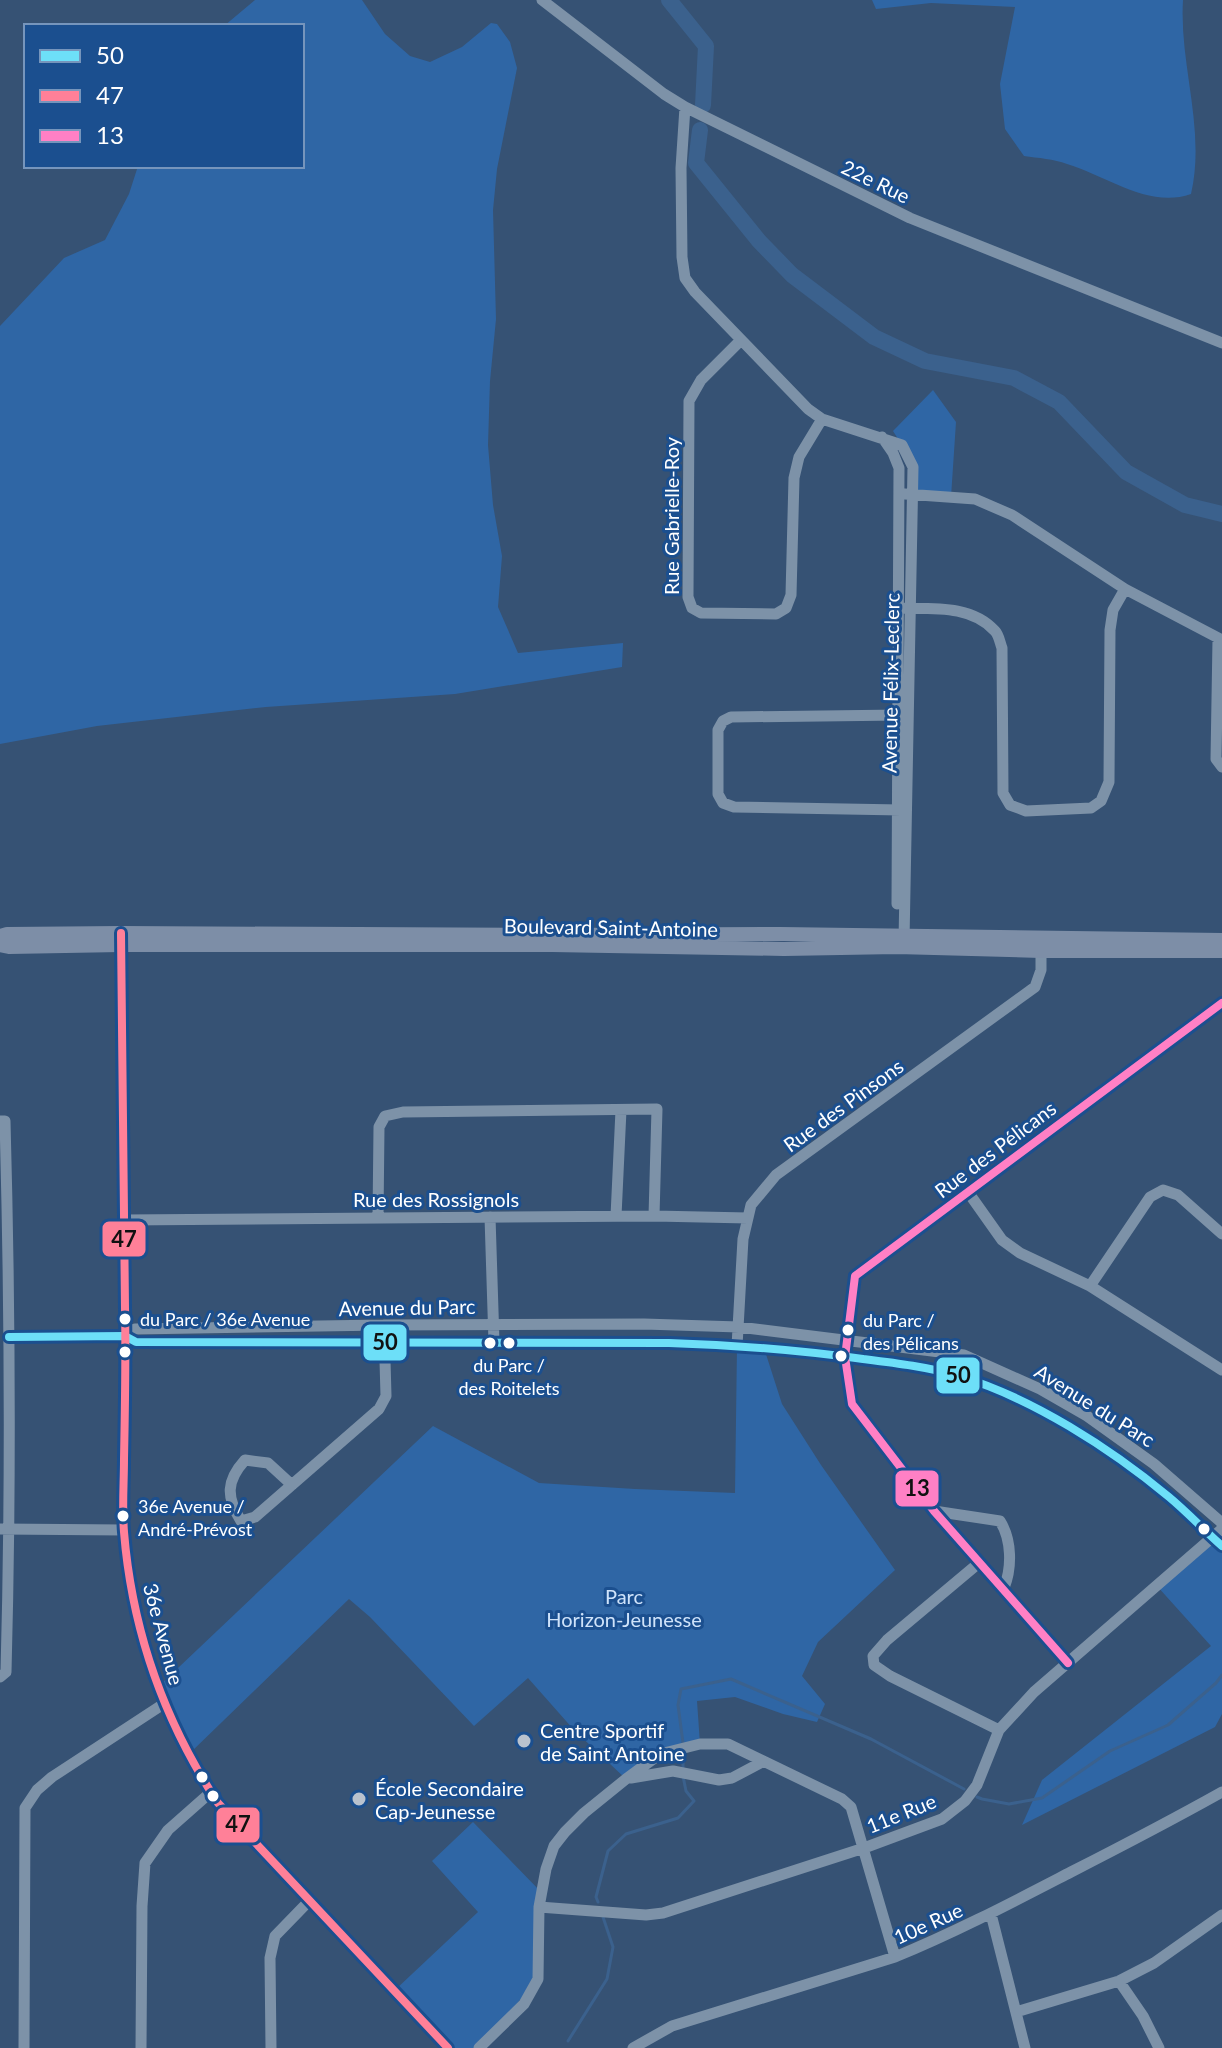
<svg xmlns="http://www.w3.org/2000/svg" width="1222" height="2048" font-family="Lato,sans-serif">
  <rect width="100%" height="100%" fill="#365274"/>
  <path fill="#2f66a5" d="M255,0H362L385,34L410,56L430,62L462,47L491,23L497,24L510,42L517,68L497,169L493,210L496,319L490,381L488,445L493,505L502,556L498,607L518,653L623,643L622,667L455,694L266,707L97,726L0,744V326L64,258L105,240L129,194L138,166H302V26H224Z
    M872,0H1183C1179,65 1206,129 1191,194C1149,209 1107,176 1067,164C1054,159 1038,158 1024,156L1005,129L1000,84L1015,7L931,3L876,9Z
    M933,390L956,422L951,497L912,494L913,467L902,445L893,431Z
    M737,1346L764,1348L782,1404L821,1465L895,1570L818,1642L802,1676L825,1704L817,1722L783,1714L735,1697L697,1701L700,1744L660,1754L626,1779L574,1730L528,1678L474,1726L370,1617L349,1599L189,1754L159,1686L433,1426L539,1483L635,1489L735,1493Z
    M1213,1537L1222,1546V1714L1215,1727L1022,1825L1042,1780L1211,1646L1157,1586Z
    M473,1822L542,1893L538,1979L479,2048H448L395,1990L478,1912L432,1861Z"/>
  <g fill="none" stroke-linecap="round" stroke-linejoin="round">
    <path stroke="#3b618d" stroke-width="3" d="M683,1743L678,1705L681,1689L731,1679L871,1739L964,1789
      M683,1768V1753
      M977,1797L982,1799L1009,1804L1042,1798L1110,1751L1168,1725L1216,1683L1222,1675
      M598,1902L596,1897L608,1851L626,1834L678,1818L694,1801L686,1791L683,1776
      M568,2041L607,1979L613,1947L603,1917"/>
    <path stroke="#3b618d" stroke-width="16" d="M669,0L706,46L703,105
      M700,130L696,163L759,241L792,275L874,337L925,361L1014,378L1059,402L1126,472L1185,505L1222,514"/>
    <path stroke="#7d92a8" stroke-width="11" d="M542,0L664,94L685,107L910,218L1222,343
      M685,107L681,168L682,257L685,278L695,292L808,409L822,419L902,445L913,467L904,941
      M741,340L701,380L689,401L688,597L692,608L701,613L776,614L786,608L791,595L794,478L799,457L822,419
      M882,437L893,453L899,468L897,904
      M905,494L975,499L1012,515L1125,589L1222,640
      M898,608C930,609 971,604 995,631C999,635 1000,643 1002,648L1003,793L1010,805L1026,811L1091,808L1101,801L1109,782L1110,630L1113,610L1125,589
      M1218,639L1216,759L1222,767
      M901,715L731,717L723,721L718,730V794L723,803L734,807L901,810
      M121,939C122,1064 124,1189 125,1314C126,1365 125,1415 124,1465C124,1487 122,1510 124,1532C132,1630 164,1721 218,1803L448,2048
      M0,1121H5C10,1305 11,1489 6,1672L0,1677
      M968,1192L1002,1240L1020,1253L1090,1286L1222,1370
      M616,1216L621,1110
      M490,1217L494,1342
      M378,1218L379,1127L385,1116L403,1112L657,1109L654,1216
      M124,1220L654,1216L748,1218
      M1090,1286L1150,1197L1163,1190L1178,1195L1222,1234
      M125,1336L135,1329L384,1325L644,1324L739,1327L964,1355L1040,1389L1087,1416L1154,1464L1222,1523
      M9,1337L125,1336L136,1342L669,1343C734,1345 799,1350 863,1359C895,1363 928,1367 959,1376C1032,1398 1110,1448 1169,1497C1187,1512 1204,1530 1222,1546
      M737,1346L743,1239L751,1205L776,1175L1035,987L1041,970V946
      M292,1485L268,1463L245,1460C226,1481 226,1497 241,1521L255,1517L379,1409L386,1396L384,1325
      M934,1511L1000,1521C1012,1540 1012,1568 1004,1588
      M0,1529L124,1530
      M980,1562L887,1640L873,1656L874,1665L890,1676L999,1730
      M1068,1663L934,1511L852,1404L845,1357L855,1276L1222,1003
      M631,1778L673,1771L719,1780L732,1778L762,1762
      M539,1907L646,1915L663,1913L864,1848L942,1819L965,1801L977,1785L999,1730L1034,1692L1222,1529
      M991,1914L1025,2048
      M1119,1981L1143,2016L1159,2048
      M1016,2012L1119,1981L1154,1963L1222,1915
      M24,2048L25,1808L37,1790L52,1777L165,1703
      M141,2048L142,1906L145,1863L168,1830L211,1792
      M271,2048L270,1958L275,1936L309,1901
      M479,2048L524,2004L538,1979L539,1907L546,1869L554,1846L565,1832L584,1813L626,1779L660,1754L700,1744H728L842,1799L851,1807L895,1957
      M633,2048L672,2026L895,1957C956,1932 1013,1902 1071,1872C1122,1846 1172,1820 1222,1792"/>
    <path stroke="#7d8ea7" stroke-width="14" d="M0,936L7,934L121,933L552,935L781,934L1222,940
      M0,945L9,947L121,945H552L784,949L897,947L1041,951H1222"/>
    <g stroke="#1b4f8f" stroke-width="14">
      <path id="bus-1" d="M9,1337L125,1336L136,1342L669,1343C734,1345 799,1350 863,1359C895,1363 928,1367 959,1376C1032,1398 1110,1448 1169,1497C1187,1512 1204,1530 1222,1546"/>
    </g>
    <g stroke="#1b4f8f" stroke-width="14">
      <path id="bus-2" d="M121,933C122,1058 124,1183 125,1308C126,1358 125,1409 124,1459C124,1483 122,1508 124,1532C132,1630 164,1721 218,1803L448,2048"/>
    </g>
    <g stroke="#1b4f8f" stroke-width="14">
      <path id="bus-3" d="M1068,1663L934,1511L852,1404L845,1357L855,1276L1222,1003"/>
    </g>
    <use href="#bus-1" stroke="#6ddff8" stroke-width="8"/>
    <use href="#bus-2" stroke="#ff8098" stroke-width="8"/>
    <use href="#bus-3" stroke="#ff80c5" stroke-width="8"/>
  </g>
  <g fill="#fff" stroke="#1b4f8f" stroke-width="3">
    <circle cx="125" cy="1319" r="7"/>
    <circle cx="848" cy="1330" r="7"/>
    <circle cx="490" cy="1343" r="7"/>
    <circle cx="509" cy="1343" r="7"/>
    <circle cx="125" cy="1352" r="7"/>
    <circle cx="841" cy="1356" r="7"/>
    <circle cx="123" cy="1516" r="7"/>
    <circle cx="1204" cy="1529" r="7"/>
    <circle cx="202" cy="1777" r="7"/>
    <circle cx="213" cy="1796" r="7"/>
  </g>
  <g fill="#b9c2ce" stroke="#1b4f8f" stroke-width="3">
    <circle cx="524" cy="1741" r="8"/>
    <circle cx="359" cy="1799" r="8"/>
  </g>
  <g text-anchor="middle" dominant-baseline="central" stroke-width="6" stroke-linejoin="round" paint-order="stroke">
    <g font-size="18" fill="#fff" stroke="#1b4f8f" text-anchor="start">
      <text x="140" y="1319">du Parc / 36e Avenue</text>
      <text x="863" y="1320">du Parc /<tspan x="863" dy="23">des Pélicans</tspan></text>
      <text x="509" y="1365" text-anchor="middle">du Parc /<tspan x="509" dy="23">des Roitelets</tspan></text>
      <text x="138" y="1506">36e Avenue /<tspan x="138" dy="23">André-Prévost</tspan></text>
    </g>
    <g font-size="20" fill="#fff" stroke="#1b4f8f">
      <text transform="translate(876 181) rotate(26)">22e Rue</text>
      <text transform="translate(671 516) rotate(-90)">Rue Gabrielle-Roy</text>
      <text transform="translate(890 683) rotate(-89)">Avenue Félix-Leclerc</text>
      <text transform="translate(611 927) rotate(1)">Boulevard Saint-Antoine</text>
      <text transform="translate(843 1105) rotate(-36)">Rue des Pinsons</text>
      <text transform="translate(995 1149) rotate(-37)">Rue des Pélicans</text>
      <text x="436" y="1199">Rue des Rossignols</text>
      <text transform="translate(407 1307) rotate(-1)">Avenue du Parc</text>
      <text transform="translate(1095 1405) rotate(32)">Avenue du Parc</text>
      <text transform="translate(164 1634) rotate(75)">36e Avenue</text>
      <text transform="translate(901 1813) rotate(-22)">11e Rue</text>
      <text transform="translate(928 1923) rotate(-24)">10e Rue</text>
    </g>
    <g font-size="20" fill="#cfe3fa" stroke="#1b4f8f">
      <text x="624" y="1596">Parc<tspan x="624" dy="23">Horizon-Jeunesse</tspan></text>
    </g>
    <g font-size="20" fill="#fff" stroke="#1b4f8f" text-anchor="start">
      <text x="540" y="1730">Centre Sportif<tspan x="540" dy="23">de Saint Antoine</tspan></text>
      <text x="375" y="1788">École Secondaire<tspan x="375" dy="23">Cap-Jeunesse</tspan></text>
    </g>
  </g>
  <g stroke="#1b4f8f" stroke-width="3">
    <rect x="101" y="1220" width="46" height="38" rx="8" fill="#ff8098"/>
    <rect x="362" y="1323" width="46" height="39" rx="8" fill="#6ddff8"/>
    <rect x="935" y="1356" width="46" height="39" rx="8" fill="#6ddff8"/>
    <rect x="894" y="1469" width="46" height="39" rx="8" fill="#ff80c5"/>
    <rect x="215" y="1806" width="46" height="38" rx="8" fill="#ff8098"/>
  </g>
  <g font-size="22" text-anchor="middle" font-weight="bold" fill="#111">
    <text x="124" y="1247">47</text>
    <text x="385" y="1350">50</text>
    <text x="958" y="1383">50</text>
    <text x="917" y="1496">13</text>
    <text x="238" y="1832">47</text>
  </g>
  <rect x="24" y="24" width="280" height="144" fill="#1b4f8f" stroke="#7695bc" stroke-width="2"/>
  <rect x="40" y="50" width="40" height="12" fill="#6ddff8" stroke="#7695bc" stroke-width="2"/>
  <text x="96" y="64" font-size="24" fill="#ffffff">50</text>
  <rect x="40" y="90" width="40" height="12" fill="#ff8098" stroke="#7695bc" stroke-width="2"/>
  <text x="96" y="104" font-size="24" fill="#ffffff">47</text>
  <rect x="40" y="130" width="40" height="12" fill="#ff80c5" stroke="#7695bc" stroke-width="2"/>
  <text x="96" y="144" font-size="24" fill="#ffffff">13</text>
</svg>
